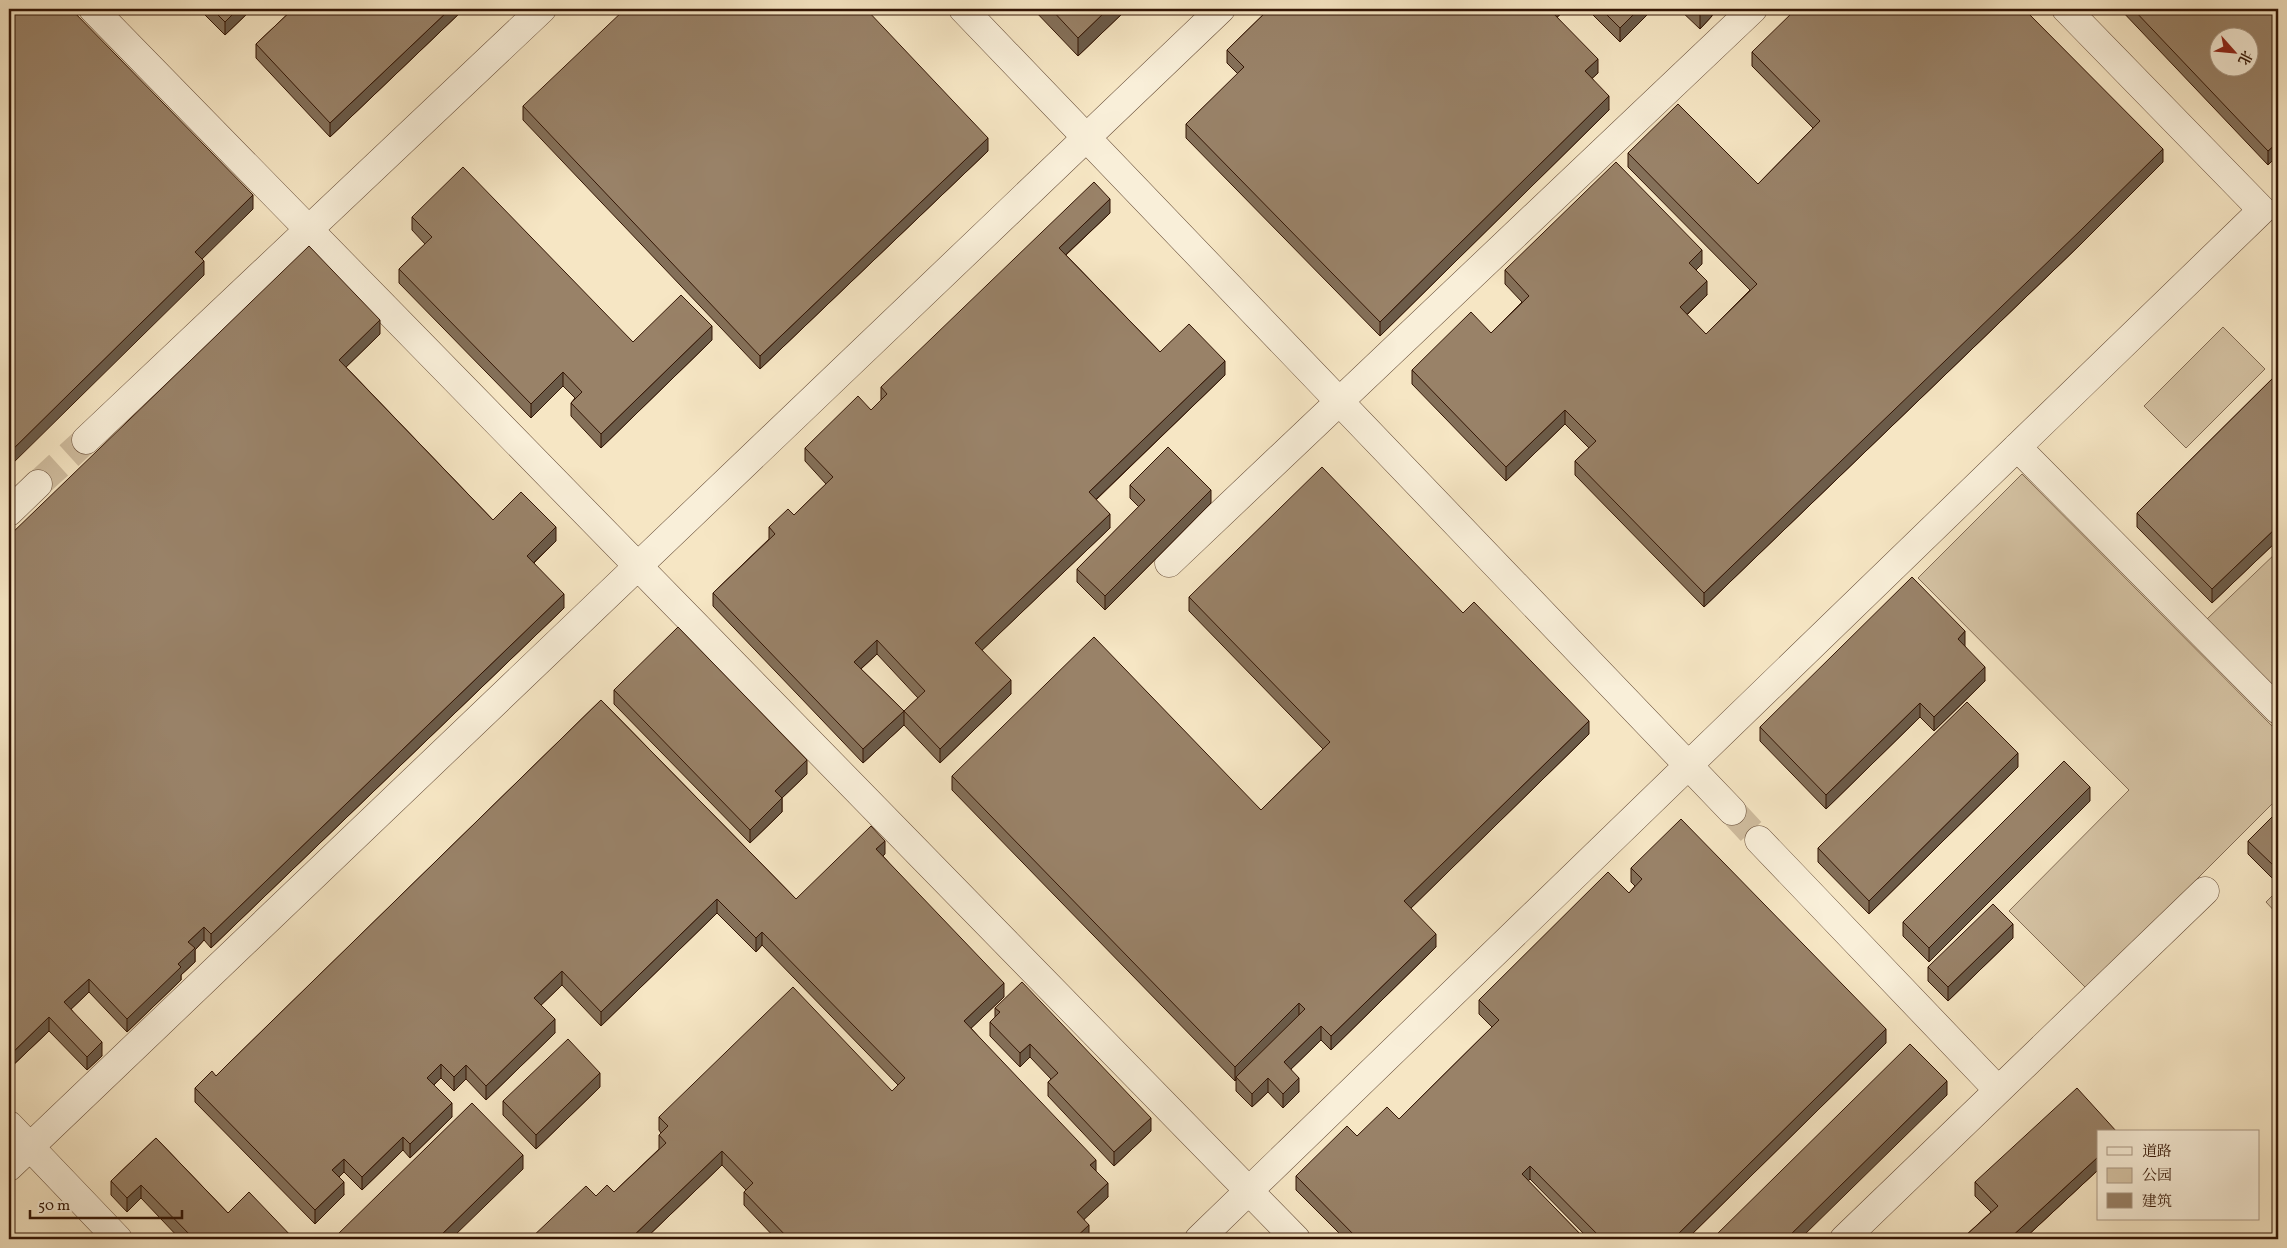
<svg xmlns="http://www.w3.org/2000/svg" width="2287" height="1248" font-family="Vollkorn,'Noto Serif SC',serif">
  <rect width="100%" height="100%" fill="#f6e6c4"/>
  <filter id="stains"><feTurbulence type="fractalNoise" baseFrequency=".004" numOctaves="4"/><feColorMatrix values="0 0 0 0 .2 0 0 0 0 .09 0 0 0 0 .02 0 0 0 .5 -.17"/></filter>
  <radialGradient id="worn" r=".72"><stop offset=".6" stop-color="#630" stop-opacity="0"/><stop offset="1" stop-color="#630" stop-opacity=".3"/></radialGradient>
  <path fill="#d5c3a4" stroke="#846c54" d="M2223,327L2265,369L2186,448L2144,406Z
    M2022,474L2278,732V798L2087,989L2009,911L2129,790L1918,578Z
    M2278,551V690L2207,619Z
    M2278,890V915L2266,902Z"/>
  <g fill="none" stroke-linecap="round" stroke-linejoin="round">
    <path stroke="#cfbc9e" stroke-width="28" stroke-dasharray="28 14" stroke-linecap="butt" d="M38,484L86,440
      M1732,811L1759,840"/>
    <g stroke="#644a35" stroke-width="29">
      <path id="minor" d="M93,9L1296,1239
        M963,9L1732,811
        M86,440L542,9
        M2017,447L2278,710
        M9,512L38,484
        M1169,563L1753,9
        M1759,840L1998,1090
        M9,1125L118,1239
        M9,1167L1221,9
        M1199,1239L2262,210L2066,9
        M1844,1239L2205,891"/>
    </g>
    <use href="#minor" stroke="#f9efd9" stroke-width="28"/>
  </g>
  <path fill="#847059" stroke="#341605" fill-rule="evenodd" d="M199,9H252L225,35Z
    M293,9H464L330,137L256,58V44Z
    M1033,9H1127L1078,56Z
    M1269,9H1566L1557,17L1598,73L1592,78L1609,110L1380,336L1186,138V124L1238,74L1227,63V50Z
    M1587,9H1647V15L1620,42Z
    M1679,9H1712V16L1700,29Z
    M2120,9H2278V155L2268,165Z
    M1752,52L2163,162L2081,244L1704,607L1575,475V461L1589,448L1565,424L1506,481L1412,384V370L1491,333L1522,302L1505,284V270L1702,264L1696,270L1707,295L1687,315L1706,334L1750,290L1628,167V153L1758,184L1813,128L1752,66Z
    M523,106L988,151L760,369L523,120Z
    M1110,213L1066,255L1160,352L1225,375L1096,500L1110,528L982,650L1011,694L940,763L904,725L863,763L713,606V593L769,539V527L794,515L826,484L805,461V448L871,410L881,401V387ZM877,654L918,698L904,711L861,669Z
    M412,217L633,342L712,340L601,448L571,416V403L575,398L563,386L531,418L399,283V269L425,244L412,230Z
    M380,334L346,367L493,520L556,541L534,563L564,608L211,948L204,940L195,950V962L181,975V980L127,1032L89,992L71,1009L102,1056L87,1070L49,1031L9,1069V536Z
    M2278,373V540L2212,603L2137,527V513Z
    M1130,485L1211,503L1105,610L1077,582V569L1139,507L1130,498Z
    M1189,597L1463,613L1589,734L1411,908L1436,947L1331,1050L1321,1040L1291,1069L1299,1092L1283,1108L1268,1092L1252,1107L1236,1091V1079L1235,1081L952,790V776L1261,810L1323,749L1189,611Z
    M1965,645V646L1985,681L1934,731L1920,717L1826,809L1760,741V727Z
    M614,690L807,774L782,798V812L750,843L614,704Z
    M601,700L796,899L885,854L883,856L1004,997L971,1028L1096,1171L1108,1197L1084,1219L1089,1238L1088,1239H776L744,1205V1192L746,1190L722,1165L645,1239L596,1196L614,1192L659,1149V1135L661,1133L659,1130V1117L892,1091L898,1085L762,945L756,952L717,913L601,1026L562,985L541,1005L555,1033L486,1100L466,1079L454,1091L441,1078L434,1085L452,1117L410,1158L403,1150L362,1190L344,1172L339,1177L344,1195L315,1224L195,1102V1088L216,1076Z
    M2018,767L1869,914L1818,862V848Z
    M2090,801L1929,962L1903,936V922Z
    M2278,811L2274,880L2248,854V841Z
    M1631,868L1886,1043L1687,1239H1589L1530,1179L1528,1181L1585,1239H1345L1296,1190V1176L1357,1136L1399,1119L1492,1027L1479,1014V1000L1629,893L1635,886L1631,882Z
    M2013,938L1948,1001L1928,981V967Z
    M995,1008L1151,1131L1114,1166L1048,1096V1082L1051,1079L1030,1057L1020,1067L990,1036V1022L995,1017Z
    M600,1087L536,1149L503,1115V1101Z
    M156,1138L228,1213L294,1239H180L141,1198L127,1212L111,1195V1181Z
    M2098,1170L2024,1239H1963V1238L1991,1212L1975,1196V1182Z"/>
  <path fill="#6b5b49" stroke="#341605" d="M238,9H252L225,35V22Z
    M450,9H464L330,137V123Z
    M1108,9H1127L1078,56V38Z
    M1552,9H1566L1550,24V10Z
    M1639,9H1647V15L1620,42V28Z
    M1706,9H1712V16L1700,29V15Z
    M1598,59V73L1585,85V71Z
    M1609,96V110L1380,336V322Z
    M988,138V151L760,369V356Z
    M2278,142V155L2268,165V151Z
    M2163,149V162L2081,244L1704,607V593Z
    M253,195V209L195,266V252Z
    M1110,199V213L1059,261V248Z
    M1702,250V264L1689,277V263Z
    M204,261V275L9,467V453Z
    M1707,281V295L1680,321V307Z
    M380,320V334L339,374V360Z
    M712,326V340L601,448V434Z
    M1225,361V375L1089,506V492Z
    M563,372V386L531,418V404Z
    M1565,410V424L1506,481V467Z
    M1211,490V503L1105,610V596Z
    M1110,514V528L975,657V643Z
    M2278,526V540L2212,603V589Z
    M556,527V541L527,569V556Z
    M564,594V608L211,948V934Z
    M1965,631V645L1958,652V639Z
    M877,640V654L854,675V662Z
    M1985,667V681L1934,731V717Z
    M1011,680V694L940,763V749Z
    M1920,703V717L1826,809V795Z
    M904,711V725L863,763V749Z
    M1589,721V734L1404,915V901Z
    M2018,753V767L1869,914V901Z
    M807,760V774L782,798V812L750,843V830L775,791Z
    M2090,787V801L1929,962V948Z
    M885,841V854L876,862V849Z
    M2278,862V875L2274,880V866Z
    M717,899V913L601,1026V1012Z
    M2013,924V938L1948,1001V987Z
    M204,927V940L195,950V962L181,975V980L127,1032V1019L178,964L188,942Z
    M762,932V945L756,952V938Z
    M1436,934V947L1331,1050V1036Z
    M562,971V985L534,1012V998Z
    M89,979V992L64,1016V1002Z
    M1004,983V997L964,1035V1021Z
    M1299,1003V1017L1236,1077V1079L1235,1081V1067Z
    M49,1017V1031L9,1069V1056Z
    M555,1019V1033L486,1100V1086Z
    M1321,1026V1040L1284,1076V1062Z
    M1886,1029V1043L1687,1239H1673Z
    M102,1042V1056L87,1070V1057Z
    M1030,1044V1057L1020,1067V1053Z
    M441,1064V1078L427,1091V1078Z
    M466,1065V1079L454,1091V1077Z
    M600,1073V1087L536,1149V1135Z
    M1268,1078V1092L1252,1107V1094Z
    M1299,1078V1092L1283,1108V1094Z
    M1947,1081V1095L1800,1239H1786Z
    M452,1103V1117L410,1158V1144Z
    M1151,1118V1131L1114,1166V1152Z
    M403,1137V1150L362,1190V1177Z
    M722,1151V1165L645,1239H630Z
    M523,1155V1169L451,1239H437Z
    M2098,1157V1170L2024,1239H2009Z
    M344,1159V1172L332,1184V1170Z
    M1096,1160V1173L1090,1165Z
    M1530,1166V1179L1522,1188V1174Z
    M344,1182V1195L315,1224V1210Z
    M1108,1183V1197L1077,1226V1212Z
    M141,1185V1198L127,1212V1198Z
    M1089,1225V1238L1088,1239H1074Z
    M801,1234V1239H795Z"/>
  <path fill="#998268" stroke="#341605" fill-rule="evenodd" d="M9,9H71L253,195L195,252L204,261L9,453Z
    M212,9H238L225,22Z
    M293,9H450L330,123L256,44Z
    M625,9H866L988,138L760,356L523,106Z
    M1051,9H1108L1078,38Z
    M1269,9H1552L1550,10L1598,59L1585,71L1609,96L1380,322L1186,124L1244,67L1227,50Z
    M1601,9H1639L1620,28Z
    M1693,9H1706L1700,15Z
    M1796,9H2024L2163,149L2081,230L1704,593L1575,461L1596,441L1565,410L1506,467L1412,370L1471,312L1491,333L1529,296L1505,270L1616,162L1702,250L1689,263L1707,281L1680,307L1706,334L1757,284L1628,153L1678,104L1758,184L1820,121L1752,52Z
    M2133,9H2278V142L2268,151ZM2220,38H2250V68H2220Z
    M463,167L633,342L681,295L712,326L601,434L571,403L582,392L563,372L531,404L399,269L432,237L412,217Z
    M1094,182L1110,199L1059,248L1160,352L1189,324L1225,361L1089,492L1110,514L975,643L1011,680L940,749L904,711L863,749L713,593L775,534L769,527L788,509L794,515L833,477L805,448L858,396L871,410L887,394L881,387ZM877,640L925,691L904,711L854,662Z
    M309,246L380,320L339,360L493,520L521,492L556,527L527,556L564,594L211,934L204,927L188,942L195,948L178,964L181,967L127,1019L89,979L64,1002L102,1042L87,1057L49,1017L9,1056V536Z
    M2278,373V526L2212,589L2137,513Z
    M1168,447L1211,490L1105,596L1077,569L1145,500L1130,485Z
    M1322,467L1463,613L1474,602L1589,721L1404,901L1436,934L1331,1036L1321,1026L1284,1062L1299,1078L1283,1094L1268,1078L1252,1094L1236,1077L1305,1009L1299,1003L1235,1067L952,776L1094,637L1261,810L1330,742L1189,597Z
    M1912,577L1965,631L1958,639L1985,667L1934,717L1920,703L1826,795L1760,727Z
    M678,627L807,760L775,791L782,798L750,830L614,690Z
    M601,700L796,899L871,826L885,841L876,849L1004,983L964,1021L1096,1160L1090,1165L1108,1183L1077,1212L1089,1225L1074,1239H806L801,1234L795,1239H789L744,1192L753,1183L722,1151L630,1239H530L586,1186L596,1196L607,1185L614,1192L666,1143L659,1135L668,1126L659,1117L793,987L892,1091L905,1078L762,932L756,938L717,899L601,1012L562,971L534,998L555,1019L486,1086L466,1065L454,1077L441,1064L427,1078L452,1103L410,1144L403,1137L362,1177L344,1159L332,1170L344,1182L315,1210L195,1088L212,1071L216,1076L229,1063Z
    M1967,702L2018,753L1869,901L1818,848Z
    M2064,761L2090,787L1929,948L1903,922Z
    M2278,811V862L2274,866L2248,841Z
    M1681,819L1886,1029L1673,1239H1602L1530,1166L1522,1174L1585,1239H1358L1296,1176L1347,1126L1357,1136L1387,1107L1399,1119L1499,1020L1479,1000L1608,872L1629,893L1642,879L1631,868Z
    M1993,904L2013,924L1948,987L1928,967Z
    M1022,982L1151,1118L1114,1152L1048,1082L1058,1073L1030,1044L1020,1053L990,1022L1000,1012L995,1008Z
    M568,1039L600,1073L536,1135L503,1101Z
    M1910,1044L1947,1081L1786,1239H1712Z
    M2077,1088L2117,1132H2098V1157L2009,1239H1964L1963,1238L1998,1206L1975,1182Z
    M472,1103L523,1155L437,1239H340L336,1236Z
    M156,1138L228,1213L249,1192L294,1239H194L141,1185L127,1198L111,1181Z"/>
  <rect width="2287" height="1248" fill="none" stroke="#f6e6c4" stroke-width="30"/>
  <rect x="10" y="10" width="2267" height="1228" fill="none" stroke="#341605" stroke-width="2.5"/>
  <rect x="15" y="15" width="2257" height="1218" fill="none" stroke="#341605"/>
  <rect x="2097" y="1130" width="162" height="90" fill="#f9efd9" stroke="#aa9884"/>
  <rect x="2107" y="1147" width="25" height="8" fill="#f9efd9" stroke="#aa9884"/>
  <text x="2142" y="1156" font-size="15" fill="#341605">道路</text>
  <rect x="2107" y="1168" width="25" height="15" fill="#d5c3a4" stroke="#aa9884"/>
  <text x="2142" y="1180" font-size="15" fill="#341605">公园</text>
  <rect x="2107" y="1193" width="25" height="15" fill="#998268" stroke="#aa9884"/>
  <text x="2142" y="1206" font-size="15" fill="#341605">建筑</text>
  <g transform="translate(2234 52) rotate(117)"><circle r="24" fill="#f9efd9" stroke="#aa9884"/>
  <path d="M0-4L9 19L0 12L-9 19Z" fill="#8f2418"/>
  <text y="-8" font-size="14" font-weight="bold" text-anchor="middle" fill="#341605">北</text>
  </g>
  <path d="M30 1210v8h152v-8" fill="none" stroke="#341605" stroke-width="2.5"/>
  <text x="38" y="1210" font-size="15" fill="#341605" stroke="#f9efd9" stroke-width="4" paint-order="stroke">50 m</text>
  <rect width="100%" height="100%" filter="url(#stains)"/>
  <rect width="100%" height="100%" fill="url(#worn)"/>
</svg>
